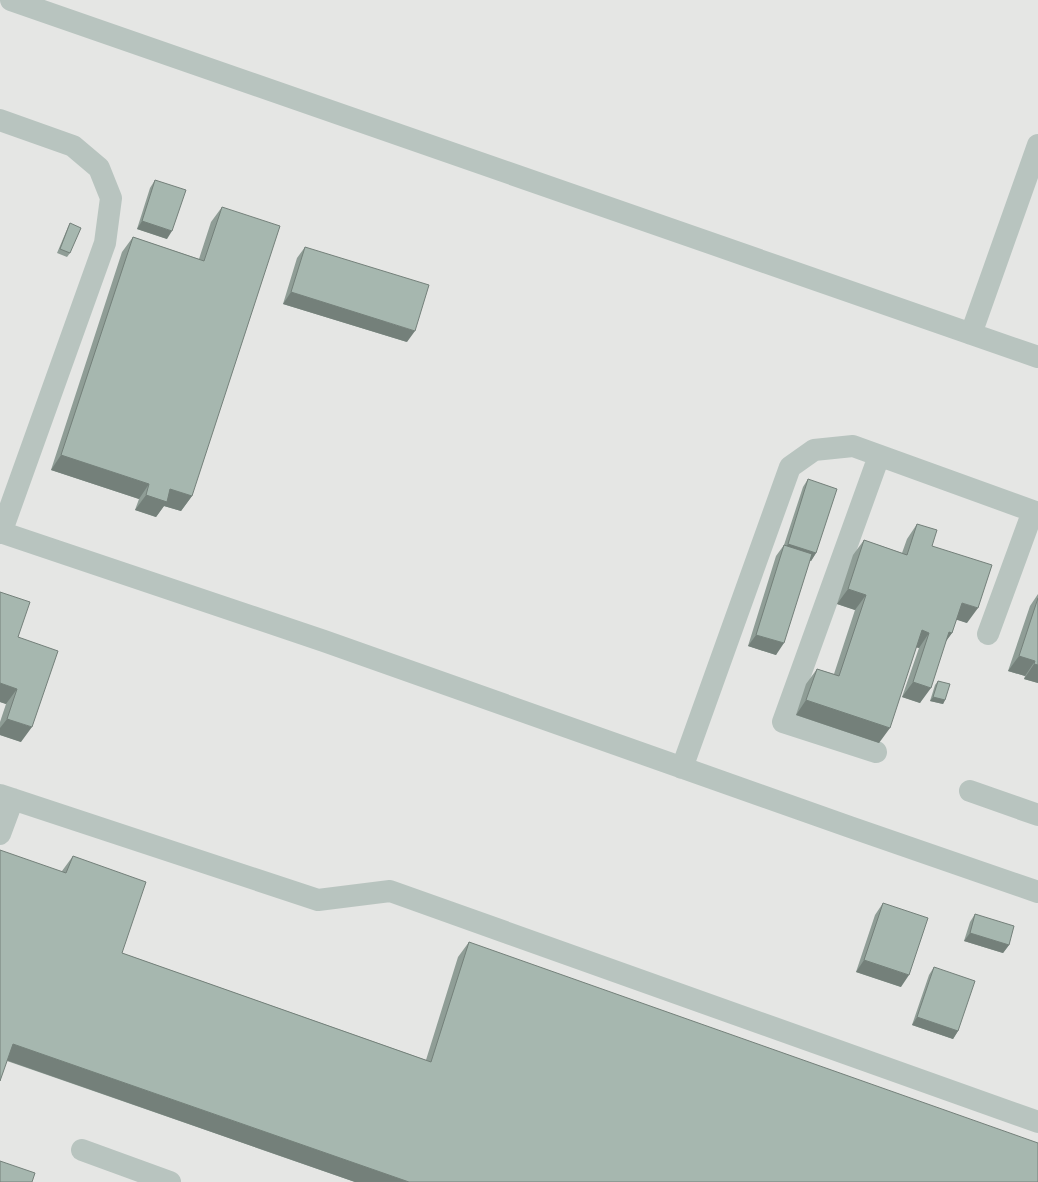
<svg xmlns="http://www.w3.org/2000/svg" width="1038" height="1182" font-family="'PT Sans Narrow',sans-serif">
  <rect width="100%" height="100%" fill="#f8f5f4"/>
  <path fill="#e5e6e4" d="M0,0H1038V1182H0Z"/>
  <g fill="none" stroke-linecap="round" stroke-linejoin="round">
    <path stroke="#b8c4bf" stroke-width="22" d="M11,0L1038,357
      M0,120L73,146L99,168L111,198L105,243L1,533
      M971,334L1038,145
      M0,532L324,641L850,827L1038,892
      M988,634L1033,511
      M876,752L783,722L879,456
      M682,768L790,467L814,450L853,446L1038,513
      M970,791L1038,815
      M0,795L318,900L390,891L1038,1122
      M0,834L13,799
      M82,1150L170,1182"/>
  </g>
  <path fill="#8f9d96" d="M155,180L167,239L137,229L150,188Z
    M222,207L192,496L181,511L164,506L156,517L135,510L139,499L51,470L122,252L133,237L199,259L211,222Z
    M70,223V253L67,257L57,253L68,227Z
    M305,247L407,342L283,304L297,258Z
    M808,479L816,553L811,561L810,560L776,655L748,646L776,556L784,545L803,487Z
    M917,524L932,546L967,623L956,619L952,633L946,641L920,703L902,697L919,648L916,647L879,743L796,715L806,684L817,669L834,674L855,610L837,604L853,555L864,540L902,553L907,539Z
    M0,592L18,637L21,742L0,735V722L6,704L0,702Z
    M1038,594V683L1024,679L1025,676L1008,671L1030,606Z
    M938,681L945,700L943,704L930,701L935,685Z
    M73,856L122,953L426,1060L458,957L469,942L1038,1182H355L7,1061L62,871Z
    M883,903L901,987L856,972L875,915Z
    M975,914L1009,945L1003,953L964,941L970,922Z
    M934,967L958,1031L953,1039L912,1025L929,975Z"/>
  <path fill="#74807a" d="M142,221L172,231L167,239L137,229Z
    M291,292L415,331L407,342L283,304Z
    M61,455L149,484L139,499L51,470Z
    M170,489L192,496L181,511L164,506L156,517L135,510L146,495Z
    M788,544L816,553L811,561L782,552Z
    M848,589L866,595L855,610L837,604Z
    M962,603L978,608L967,623L951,618Z
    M922,630L929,633L919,648L911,646Z
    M949,632L952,633L941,648Z
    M756,635L784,643L776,655L748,646Z
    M1019,656L1035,661L1025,676L1008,671Z
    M1034,664L1038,665V683L1024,679Z
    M913,682L931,688L920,703L902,697Z
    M0,683L17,689L6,704L0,702Z
    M933,697L945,700L943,704L930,701Z
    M806,700L890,728L879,743L796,715Z
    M7,719L32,727L21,742L0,735V728Z
    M970,933L1009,945L1003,953L964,941Z
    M864,960L909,975L901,987L856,972Z
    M917,1017L958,1031L953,1039L912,1025Z
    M13,1044L409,1182H355L3,1059Z"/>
  <path fill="#a6b7af" stroke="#74807a" d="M155,180L186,190L172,231L142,221Z
    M222,207L280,226L192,496L170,489L167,502L146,495L149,484L61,455L133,237L204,261Z
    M70,223L81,228L70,253L60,249Z
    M305,247L429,285L415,331L291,292Z
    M808,479L837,489L816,553L788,544Z
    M917,524L937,530L932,546L992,565L978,608L962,603L952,633L949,632L931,688L913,682L929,633L922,630L890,728L806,700L817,669L839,676L866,595L848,589L864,540L907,555Z
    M784,545L812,554L784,643L756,635Z
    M0,592L30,602L18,637L58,651L32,727L7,719L17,689L0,683Z
    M1038,598V665L1034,664L1035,661L1019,656Z
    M938,681L950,684L945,700L933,697Z
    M0,850L66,873L73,856L146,882L122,953L431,1062L469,942L1038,1143V1182H409L13,1044L0,1081Z
    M883,903L928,918L909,975L864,960Z
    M975,914L1014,926L1009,945L970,933Z
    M934,967L975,981L958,1031L917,1017Z
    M0,1161L35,1173L32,1182H0Z"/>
</svg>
